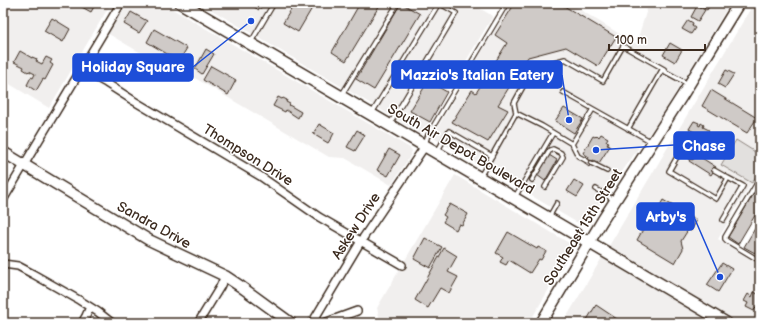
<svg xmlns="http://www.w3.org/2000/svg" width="763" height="326" font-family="'Balsamiq Sans',sans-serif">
  <rect width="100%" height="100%" fill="#fff"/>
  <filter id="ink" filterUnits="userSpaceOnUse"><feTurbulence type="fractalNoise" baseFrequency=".025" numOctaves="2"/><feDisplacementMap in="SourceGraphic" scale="8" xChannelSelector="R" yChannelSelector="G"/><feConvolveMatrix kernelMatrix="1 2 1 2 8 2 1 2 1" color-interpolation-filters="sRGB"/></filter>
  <g filter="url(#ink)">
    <path fill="#f1efee" d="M9,3H111L49,108L3,80V13Z
      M125,3H162L400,142L410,148L412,151L409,158L391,185L345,158L329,157L183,71L180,76L107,33Z
      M200,3H470L493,16L422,134Z
      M511,3H569L636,44L649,3H730L660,118L614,183L589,220L583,223L576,222L432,137Z
      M754,3H760V169L718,239L760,265V323H563Z
      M455,175L569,243V255L529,323H386L380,320L377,308Z"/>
    <path fill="#e2e0de" stroke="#8e857e" d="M736,140L760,155V169L752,183L721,165Z"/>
    <path fill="#cfcac7" stroke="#3b2a1e" d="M82,3H96L91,12L80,6Z
      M248,3H264L259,10Z
      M295,3H315L298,32L283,23Z
      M360,3H381L346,61L332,52Z
      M401,3L420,14L374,90L356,79Z
      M515,3H559L616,37L598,66L566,47L528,57L498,105L508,110L488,142L452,122L472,90L476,93L507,43L495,35Z
      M695,3H711L707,10Z
      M697,6L705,10L698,21L691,17Z
      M131,12L147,21L139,33L124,24Z
      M52,18L70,29L63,42L44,31Z
      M688,20L693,23L692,26L695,28L691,34L682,29Z
      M154,29L187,48L179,61L147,42Z
      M670,43L682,50L675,62L663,55Z
      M206,49L214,54L202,74L195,69Z
      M20,51L32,58V57L37,59L36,61L42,64L46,57L52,60L50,63L53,65L45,80L43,79L36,91L27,85L31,77L33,78L35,74L29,71L28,72L23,69L24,67L14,62Z
      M211,66L236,80L228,95L203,80Z
      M726,70L734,74L725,88L718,84Z
      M428,81L447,92L430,122L410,111Z
      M711,90L757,118L747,133L702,106Z
      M278,97L282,99L283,98L287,100L286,102L290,104L289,105L301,112L298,118L286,110L285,112L273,106Z
      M564,108L583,119L574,133L555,121Z
      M694,121L699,123L698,125L700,126L701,123L704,125L703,127L709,130L706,134L708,135L707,137L705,136L704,138L689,129Z
      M319,124L334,133L331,139V138L328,143L313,134Z
      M357,130L365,135L355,151L347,147Z
      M601,134L608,138L606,141L609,142L607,145L610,146L599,163L593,160L589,167L585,164L589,157L583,153L593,136L595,137L597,135L599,137Z
      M389,149L400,155L388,176L377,170Z
      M694,153L716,167L711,175L689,161Z
      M549,155L557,160L545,181L537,175Z
      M574,180L584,186L577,197L567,191Z
      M760,183V207L738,244L728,237Z
      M663,200L697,220L691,231L688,230L681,241L683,249L675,263L637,240L645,226L652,225L659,212L657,211Z
      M450,204L468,214L462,225L459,224L456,230L443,222L446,217L443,215Z
      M760,220V245L755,253L744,247Z
      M508,232L537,249L538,247L546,251L541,260L539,259L530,273L509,260L506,265L500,262L503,257L496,253Z
      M425,238L442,247L430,268L414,259Z
      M444,248L457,256L448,272L458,277L449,293L440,288L428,308L415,300Z
      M722,263L732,269L718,292L707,285Z
      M754,292L760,295L759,301L760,303L756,309L755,308L754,311L746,307L748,303L744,301L748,294L752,297Z
      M596,305L617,319L616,320L622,323H585Z"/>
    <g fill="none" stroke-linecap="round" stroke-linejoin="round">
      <g stroke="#3b2a1e" stroke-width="6">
        <path id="lane" d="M251,42L274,3
          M563,92L652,142
          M341,96L398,3
          M372,113L439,3L456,13L390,124
          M516,113L542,126L572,144L578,156L587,161
          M628,129L662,70
          M425,144L428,135L507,3
          M572,144L593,109
          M437,152L449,131L492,156
          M692,157L681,150L669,171L716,199L728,178L714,170
          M591,163L607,171
          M480,177L516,113L514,103L530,74L536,67L565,59L603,81L623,46L664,69L662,70L688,84
          M760,178L725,237V239L727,241L760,261
          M532,180L550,150L553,149L561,153L563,157L545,187
          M596,189L614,200
          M515,197L553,133
          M549,217L557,203
          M723,220L743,186L728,178"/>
      </g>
      <g stroke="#3b2a1e" stroke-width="10">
        <path id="street" d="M81,69L106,83L134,101L260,176L319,217L402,265
          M3,200L121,3
          M3,264L18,266L33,274L79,300L98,312L112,323
          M82,323L86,316L90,307
          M198,323L220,287L225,276
          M312,323L361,241L425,146
          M324,323L357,311"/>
      </g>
      <g stroke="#3b2a1e" stroke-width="13">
        <path id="secondary" d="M3,152L149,240L225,276L240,286L273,310L291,323
          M541,323L602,221L682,96L739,3"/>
      </g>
      <g stroke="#3b2a1e" stroke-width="14">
        <path id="primary" d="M181,3L536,211L726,323"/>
      </g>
      <use href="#lane" stroke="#fff" stroke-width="3.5"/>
      <use href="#street" stroke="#fff" stroke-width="7"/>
      <use href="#secondary" stroke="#fff" stroke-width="10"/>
      <use href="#primary" stroke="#fff" stroke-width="11"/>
    </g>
  </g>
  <g text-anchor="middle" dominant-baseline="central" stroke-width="3" stroke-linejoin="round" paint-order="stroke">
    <g font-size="14" fill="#3b2a1e" stroke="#fff">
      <text transform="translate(461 149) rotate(30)">South Air Depot Boulevard</text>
      <text transform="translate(248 155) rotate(32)">Thompson Drive</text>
      <text transform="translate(154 225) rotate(29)">Sandra Drive</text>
      <text transform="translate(356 226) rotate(-57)">Askew Drive</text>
      <text transform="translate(583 227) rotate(-58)">Southeast 15th Street</text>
    </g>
  </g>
  <path fill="none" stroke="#1d4ed8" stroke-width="1.5" d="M251 21L193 67M569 120L562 75M596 150L674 145M720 277L694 217"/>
  <g fill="#1d4ed8" stroke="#fff" stroke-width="1.5">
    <circle cx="251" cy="21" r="4"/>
    <circle cx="569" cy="120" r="4"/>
    <circle cx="596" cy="150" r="4"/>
    <circle cx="720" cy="277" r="4"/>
  </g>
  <g fill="#1d4ed8" stroke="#1d4ed8" stroke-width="1.5">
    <rect x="73" y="54" width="120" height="27" rx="4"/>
    <rect x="392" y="61" width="170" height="27" rx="4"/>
    <rect x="674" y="132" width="60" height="27" rx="4"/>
    <rect x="637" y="203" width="57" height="27" rx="4"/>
  </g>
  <g font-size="15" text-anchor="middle" font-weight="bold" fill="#fff">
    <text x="133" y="72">Holiday Square</text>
    <text x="477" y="80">Mazzio's Italian Eatery</text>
    <text x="704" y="151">Chase</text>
    <text x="666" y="222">Arby's</text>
  </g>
  <rect width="763" height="326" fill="none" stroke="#fff" stroke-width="16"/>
  <rect x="8" y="8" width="747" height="310" fill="none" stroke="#3b2a1e" stroke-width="1.5" filter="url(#ink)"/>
  <path d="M609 44v6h96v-6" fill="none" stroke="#3b2a1e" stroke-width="2"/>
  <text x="615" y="44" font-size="12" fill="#3b2a1e" stroke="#ffffff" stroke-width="3" paint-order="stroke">100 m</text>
</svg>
